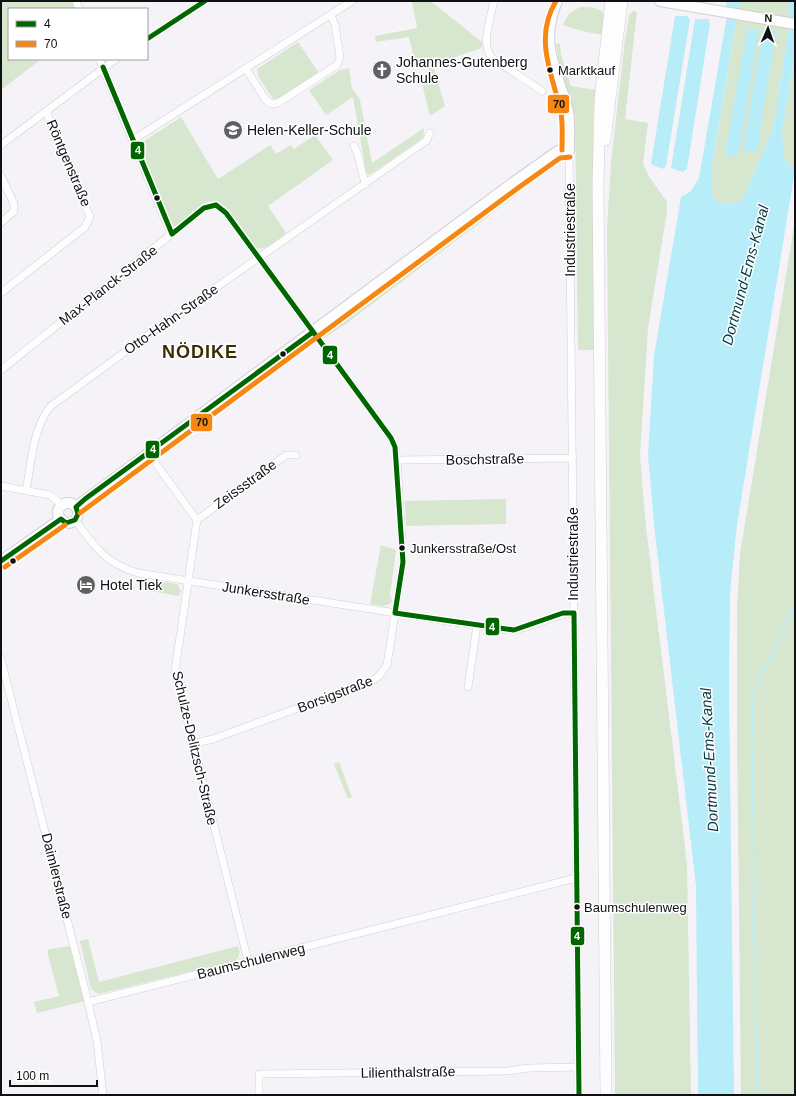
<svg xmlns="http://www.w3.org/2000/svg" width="796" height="1096" font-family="Arial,sans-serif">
  <rect width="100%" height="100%" fill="#f5f3f8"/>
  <path fill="#d7e6ce" d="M1,1H73L77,9H9V59H41L1,90Z
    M412,1L432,2L483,43L481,48L433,65L445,106L430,116L422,84L429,71L427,66L416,68L409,37L376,42L375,36L417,28Z
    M741,1H788L790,21L774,123L772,132L742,200C735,206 719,205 713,199L710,178L736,22Z
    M581,7C590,7 600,7 605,15L603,35L582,31L563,25C567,15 571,11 581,7Z
    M633,11L637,12L625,119L648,123L643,163L648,175L667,202V211L648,328L640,456L646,527L687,864L691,1095H615L607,230L611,162L625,40L629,16Z
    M298,42L319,73L279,98L273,99L258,76L257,69Z
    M556,43L560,44L561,55L571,86L596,90L593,122L594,350H578L575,117L559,68Z
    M795,53V170L784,158L782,132Z
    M349,68L352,88L360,100L372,163L424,128L423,138L369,175L366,172L353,97L326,115L309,90L340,70Z
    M181,117L218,179L270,145L276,154L291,145L294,149L315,135L333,160L268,206L286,233C278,239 264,254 254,247C245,234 225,196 207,202C197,206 186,218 178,225L174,226L170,223L141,148L144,141Z
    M514,186L519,193L347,323L321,340V331Z
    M795,220V1095H741L737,730V608L740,554Z
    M506,499V524L406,526L405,501Z
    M381,545L396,550L390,595L392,601L390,604L382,606L370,604Z
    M152,581L177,584L181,591L179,596L150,591Z
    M339,762L352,797L348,799L334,764Z
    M88,939L99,982L238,946C240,952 241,957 234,961L98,994L91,989L80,941Z
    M71,946L85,1001L37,1013L34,1002L59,996L47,951L50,949Z"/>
  <path fill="#b7edf9" d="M726,1H741L736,22L711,171L713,199C719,205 735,206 742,200L772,132L774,123L790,21L788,1H795V53L782,132L784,158L795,170L737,525L730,593L729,685L734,1095H698L696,886L654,525L648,455L654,356L681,197L691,191L699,178L727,16Z
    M675,16H687L690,20L666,166L663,169L651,164Z
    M695,19H708L710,23L687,169L683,172L671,168Z
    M759,29L740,146L737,156L725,154L747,30Z
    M763,30H776L757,152L743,150Z"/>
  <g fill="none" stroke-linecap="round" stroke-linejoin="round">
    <path stroke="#b7edf9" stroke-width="1.5" d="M752,738L753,695L795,604
      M752,744L757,1095"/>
    <g stroke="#d1cfd2" stroke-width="8">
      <path id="street" d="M76,1L79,9
        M494,1C491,18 480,44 492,58L542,91
        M147,39L205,1
        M99,59L168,227L172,234
        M246,69L266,100L271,104L278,103L337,65L340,57L335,25L331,15
        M133,140L352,1
        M1,145L116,59
        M354,146C361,157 360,172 366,184
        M569,150L579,1095
        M1,176L14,204V211L1,223
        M1,293L85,227L90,217L46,111
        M1,370L204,208L216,205L226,213L391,438L395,447L397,460L403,562L387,665L379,676L372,681L213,739L192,744
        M148,453L197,520L175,671L248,961
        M397,460L573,458
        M1,486L50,495L63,506
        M26,491C31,465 33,426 51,406L155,330L426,141L430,133
        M75,520C94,546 106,564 138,573L506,630C530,631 550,614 574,613
        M197,520L286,455H296
        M1,659L88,1002L97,1041L103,1095
        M468,687L477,625
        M88,1002L576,878
        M259,1095V1074L507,1071L529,1068L578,1067"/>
    </g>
    <g stroke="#d1cfd2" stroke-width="12">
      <path id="secondary" d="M660,1L795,24
        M58 513a10 10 0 1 1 20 0a10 10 0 1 1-20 0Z
        M76,507L514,182L558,151L569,150C569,138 570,124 568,112C558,69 538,48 557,1
        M1,561L61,519"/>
    </g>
    <g stroke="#d1cfd2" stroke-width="12">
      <path id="primary" d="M605,140L622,1
        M606,1095L598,184L600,100L611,1"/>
    </g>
    <use href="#street" stroke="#fefdfe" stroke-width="7"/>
    <use href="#secondary" stroke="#fefdfe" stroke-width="10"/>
    <use href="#primary" stroke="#fefdfe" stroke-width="11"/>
    <g stroke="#fff" stroke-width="8">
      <path id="bus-1" d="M147,39L205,1
        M103,67L172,234
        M216,205L226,213L391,438L395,447L403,562L395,613L514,630L563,613H574L579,1095
        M172,234L204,208L216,205
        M1,561L61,519L66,523L75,520L78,514L76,507L85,499L313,332"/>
    </g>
    <g stroke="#fff" stroke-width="8">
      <path id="bus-2" d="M556,1C533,39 553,75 561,113C563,125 562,138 562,150
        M80,513L518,188L560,158L570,157
        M5,567L65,525"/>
    </g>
    <use href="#bus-1" stroke="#060" stroke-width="5"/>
    <use href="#bus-2" stroke="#f68712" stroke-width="5"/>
  </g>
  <defs>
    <g id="church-disc" transform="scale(1)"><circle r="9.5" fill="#605f62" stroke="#fff"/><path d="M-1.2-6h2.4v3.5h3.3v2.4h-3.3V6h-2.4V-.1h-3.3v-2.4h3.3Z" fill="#fff"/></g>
    <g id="school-disc" transform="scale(1)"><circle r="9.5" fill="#605f62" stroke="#fff"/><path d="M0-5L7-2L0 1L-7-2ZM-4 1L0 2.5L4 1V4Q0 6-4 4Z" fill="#fff"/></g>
    <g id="hotel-disc" transform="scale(1)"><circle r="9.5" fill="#605f62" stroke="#fff"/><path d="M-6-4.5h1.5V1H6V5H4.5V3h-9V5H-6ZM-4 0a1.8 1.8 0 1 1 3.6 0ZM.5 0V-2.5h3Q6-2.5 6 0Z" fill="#fff"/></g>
  </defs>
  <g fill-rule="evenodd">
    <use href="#church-disc" x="382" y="70"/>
    <use href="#school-disc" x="233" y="130"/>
    <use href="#hotel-disc" x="86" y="585"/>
  </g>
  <g fill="#100f12" stroke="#fff" stroke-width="1.5">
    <circle cx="550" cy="70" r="3.5"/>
    <circle cx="157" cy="198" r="3.5"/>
    <circle cx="283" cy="354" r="3.5"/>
    <circle cx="402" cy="548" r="3.5"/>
    <circle cx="13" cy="561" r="3.5"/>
    <circle cx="577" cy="907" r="3.5"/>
  </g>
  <g text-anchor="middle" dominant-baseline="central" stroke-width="3" stroke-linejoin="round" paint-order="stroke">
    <g font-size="13" fill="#100f12" stroke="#fff" text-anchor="start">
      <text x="558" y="70">Marktkauf</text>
      <text x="410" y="548">Junkersstraße/Ost</text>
      <text x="584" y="907">Baumschulenweg</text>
    </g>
    <g font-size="14" fill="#100f12" stroke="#fff" text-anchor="start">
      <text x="396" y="62">Johannes-Gutenberg<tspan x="396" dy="16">Schule</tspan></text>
      <text x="247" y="130">Helen-Keller-Schule</text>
      <text x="100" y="585">Hotel Tiek</text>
    </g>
    <g font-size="14" fill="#100f12" stroke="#fff">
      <text transform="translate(69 163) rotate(67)">Röntgenstraße</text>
      <text transform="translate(570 230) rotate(-90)">Industriestraße</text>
      <text transform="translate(108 285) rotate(-38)">Max-Planck-Straße</text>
      <text transform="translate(171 319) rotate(-35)">Otto-Hahn-Straße</text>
      <text transform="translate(485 459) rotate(-1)">Boschstraße</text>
      <text transform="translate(245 484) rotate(-36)">Zeissstraße</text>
      <text transform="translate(573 554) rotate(-90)">Industriestraße</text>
      <text transform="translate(266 593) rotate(9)">Junkersstraße</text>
      <text transform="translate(335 694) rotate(-21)">Borsigstraße</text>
      <text transform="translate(195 748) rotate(77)">Schulze-Delitzsch-Straße</text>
      <text transform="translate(57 876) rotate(76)">Daimlerstraße</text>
      <text transform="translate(251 961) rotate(-14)">Baumschulenweg</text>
      <text transform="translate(408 1072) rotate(-1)">Lilienthalstraße</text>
    </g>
    <g font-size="15" font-style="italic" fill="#073941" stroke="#fff">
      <text transform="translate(745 275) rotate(-75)">Dortmund-Ems-Kanal</text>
      <text transform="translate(709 760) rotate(-93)">Dortmund-Ems-Kanal</text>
    </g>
    <g font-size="18" font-weight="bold" letter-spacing="1" fill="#392d02" stroke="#fff">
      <text x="200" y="352">NÖDIKE</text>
    </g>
  </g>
  <g stroke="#fff" stroke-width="1.5">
    <rect x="547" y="94" width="23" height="20" rx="4" fill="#f68712"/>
    <rect x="130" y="141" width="15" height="19" rx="4" fill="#060"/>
    <rect x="322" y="345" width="16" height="20" rx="4" fill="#060"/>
    <rect x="190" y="413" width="23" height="19" rx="4" fill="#f68712"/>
    <rect x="145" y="440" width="15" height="19" rx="4" fill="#060"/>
    <rect x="485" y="617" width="15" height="19" rx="4" fill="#060"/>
    <rect x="570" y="926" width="15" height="20" rx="4" fill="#060"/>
  </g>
  <g font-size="11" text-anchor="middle" font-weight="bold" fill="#fff">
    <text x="138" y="154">4</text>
    <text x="330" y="359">4</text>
    <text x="153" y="453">4</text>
    <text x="492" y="631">4</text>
    <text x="577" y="940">4</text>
  </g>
  <g font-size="11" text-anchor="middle" font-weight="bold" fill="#111">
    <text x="559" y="108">70</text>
    <text x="202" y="426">70</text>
  </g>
  <rect width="796" height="1096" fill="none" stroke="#100f12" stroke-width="4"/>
  <rect x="8" y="8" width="140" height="52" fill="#ffffff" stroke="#9f9fa0"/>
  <rect x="16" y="21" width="20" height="6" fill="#006600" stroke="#9f9fa0"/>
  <text x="44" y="28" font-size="12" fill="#100f12">4</text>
  <rect x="16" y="41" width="20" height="6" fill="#f68712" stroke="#9f9fa0"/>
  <text x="44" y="48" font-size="12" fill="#100f12">70</text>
  <g transform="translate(768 28) rotate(2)" stroke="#ffffff" stroke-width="3" paint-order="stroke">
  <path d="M0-3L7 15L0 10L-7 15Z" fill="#100f12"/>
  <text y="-6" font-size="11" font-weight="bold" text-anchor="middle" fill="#100f12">N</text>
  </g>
  <path d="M10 1080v6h87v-6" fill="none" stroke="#100f12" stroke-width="2"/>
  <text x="16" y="1080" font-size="12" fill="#100f12" stroke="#ffffff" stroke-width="3" paint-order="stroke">100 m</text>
</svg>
